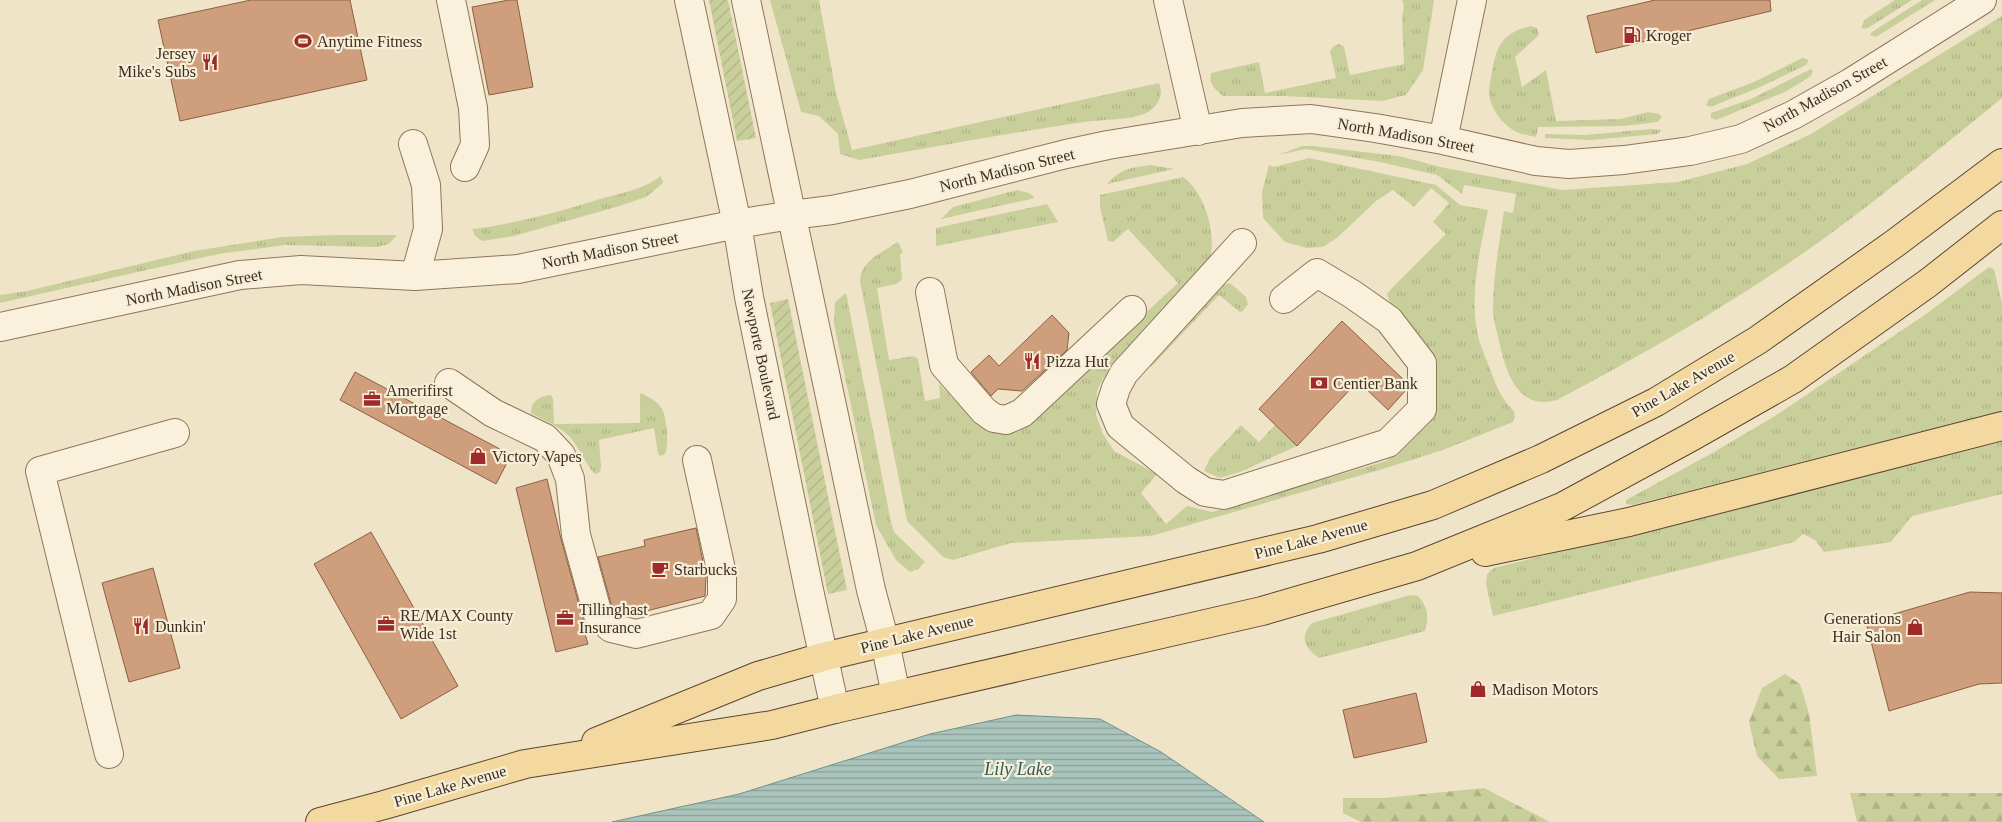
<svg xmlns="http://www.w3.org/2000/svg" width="2002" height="822" font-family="Georgia,serif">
  <defs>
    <pattern id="grass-tufts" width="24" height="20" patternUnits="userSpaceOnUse" patternTransform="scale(1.25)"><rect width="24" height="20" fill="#c9cf9b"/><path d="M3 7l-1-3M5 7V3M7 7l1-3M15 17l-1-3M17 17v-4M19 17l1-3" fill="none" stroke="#aeb285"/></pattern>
    <pattern id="forest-firs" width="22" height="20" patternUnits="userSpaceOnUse" patternTransform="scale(1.25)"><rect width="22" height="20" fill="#c9cf9b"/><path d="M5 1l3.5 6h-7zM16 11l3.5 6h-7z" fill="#aeb285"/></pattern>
    <pattern id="garden-furrows" width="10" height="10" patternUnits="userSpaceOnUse" patternTransform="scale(1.25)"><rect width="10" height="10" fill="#c9cf9b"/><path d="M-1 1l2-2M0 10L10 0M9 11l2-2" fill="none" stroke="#aeb285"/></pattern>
    <pattern id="water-rules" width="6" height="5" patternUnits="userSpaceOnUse" patternTransform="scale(1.25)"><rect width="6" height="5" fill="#a9c4bc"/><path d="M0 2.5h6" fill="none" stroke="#8ba098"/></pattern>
  </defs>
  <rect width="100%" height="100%" fill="#f0e4c8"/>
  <path fill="url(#grass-tufts)" d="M770,0H819L836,93L852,150L1159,83C1163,93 1160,103 1151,110C1137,121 1102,119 1084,122C1009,133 934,147 859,160L840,154L838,134L819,116L801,112Z
    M1402,0H1434L1423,70L1406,95L1382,101L1283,96H1223C1215,89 1208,84 1211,73L1259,62L1265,93L1336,78L1330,51L1334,46L1339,44L1344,47L1350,75L1404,64L1402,18L1404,5Z
    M1895,0H1912L1868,28L1861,29L1864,20Z
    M1922,0H1935L1876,37L1870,35L1872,32Z
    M2002,16V98C1949,141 1896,185 1841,226C1752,292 1655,348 1557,400C1517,411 1506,372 1499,341C1497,331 1493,320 1493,310C1493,277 1499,244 1504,211L1513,213L1516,194L1464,185L1462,194L1437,175L1380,162L1306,149L1278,155L1302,146H1313L1398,156L1445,168L1562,190L1678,182L1747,164L1811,134Z
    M1531,26L1537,28L1539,35L1515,57L1522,87L1546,70L1556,121L1620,119L1648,112L1659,114L1662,117L1658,122L1624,126L1538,127L1536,137C1530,135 1522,135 1517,132C1503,126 1489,107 1489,92C1489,86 1491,78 1492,72C1497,44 1503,33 1531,26Z
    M1802,58L1809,60L1806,65L1758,88L1710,107L1706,105L1709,99L1754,82Z
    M1811,69L1813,71L1811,76L1785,92L1716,120L1711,118V113L1751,99Z
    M1651,129L1661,130L1658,134L1591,140L1545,138V134L1585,135Z
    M1309,158L1436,185L1460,205L1488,210C1480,252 1468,297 1479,340C1482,349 1486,359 1490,369C1496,385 1501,399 1514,411L1515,417L1513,422L1443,450L1386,468L1151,536L1011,543L953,560L943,557L907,521L860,281C860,261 883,252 898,242L903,252L900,255L902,280L896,284L877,288L889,360L914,356L918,359L925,401L940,398L939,384L976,422L993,433L1016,431L1037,417L1103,352L1178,283L1128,229L1113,242L1108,241L1100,207V195L1183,177C1205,192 1218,237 1209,261C1206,269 1195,278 1189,285C1162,317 1132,347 1103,378L1097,391L1096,415L1103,434L1114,451L1157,474L1141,493L1166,524L1187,506L1212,512L1386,461L1410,441L1430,419L1436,404L1437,385L1433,363L1416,333L1390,303L1387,294L1393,287L1446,234L1433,222L1449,203L1431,188L1414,207L1393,190L1376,201L1338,237L1323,247L1307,248L1285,242L1263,218L1262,192L1269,165L1274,167Z
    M1151,165L1174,169L1107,184C1121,168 1131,168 1151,165Z
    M661,176L663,183L646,197L616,207L514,236L482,241L475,236L472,229C515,224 558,212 600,199C622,193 642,190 661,176Z
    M1017,190L1029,193L1035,198L941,219L953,207Z
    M1047,204L1058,222L936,246V228Z
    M337,235H397L389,244L377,247L285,245L218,254L0,303V295L27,291L194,251L282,237Z
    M1989,267L1994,269L2002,303V412L1632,505L1626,504V500L1714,452L1775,416L1926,314Z
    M1230,283L1246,297L1248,304L1243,311L1240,312L1219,295L1151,367L1148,364L1224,285Z
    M846,293L891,522L894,532L925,562L918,569L910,572L896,560L876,525L834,324L835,302Z
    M641,393C649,397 659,402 663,411C667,422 669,444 665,454L660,456L658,454L654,428L599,440L601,467L600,472L595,474C590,471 577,444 569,436C559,426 543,420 531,413C531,401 539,396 551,395L553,398L554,424L640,423V395Z
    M1241,425L1259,442L1275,425L1297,446L1240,472L1220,478L1204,471L1210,458Z
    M2002,442V494L1912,516L1891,542L1824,552L1815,540L1803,534L1794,542L1493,616L1486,584L1487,574L1494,568Z
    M1410,595L1418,596C1428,607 1429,617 1425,631L1319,658C1304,647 1299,638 1312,623Z"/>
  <path fill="url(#forest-firs)" d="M1785,674L1800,684L1809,713L1817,776L1779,779L1757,756L1749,722L1762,688Z
    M1484,788L1550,822H1361L1343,813V798H1384Z
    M1850,793H2002V822H1857Z"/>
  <path fill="url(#garden-furrows)" d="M709,0H728L756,138L737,141Z
    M788,299L847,590L828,594L770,303Z"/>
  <path fill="url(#water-rules)" stroke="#6f938a" d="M1016,715L1100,719L1161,752L1264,822H612L739,794L930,734Z"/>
  <path fill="#cf9f7d" stroke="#8d5f41" d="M251,0H350L367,80L180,121L158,20Z
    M509,0H517L533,87L489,95L472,7Z
    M1655,0H1770L1771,11L1596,53L1587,16Z
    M1052,315L1069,333L1067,350L1022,391L998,389L991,396L971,372L989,355L999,366Z
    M1342,321L1406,382V390L1388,410L1358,381L1297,446L1259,409Z
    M355,372L511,455L496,484L340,400Z
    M547,479L561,539L583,619L587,626L583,627L588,644L556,652L516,488Z
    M696,528L706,576L705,596L627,616L619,614L612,607L598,557L645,546L644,540Z
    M371,532L458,686L401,719L314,564Z
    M153,568L180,668L129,682L102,583Z
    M1970,592L2002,593V683L1979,684L1889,711L1866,622Z
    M1416,693L1427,742L1354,758L1343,710Z"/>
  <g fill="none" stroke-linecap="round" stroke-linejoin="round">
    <g stroke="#8d765c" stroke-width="30">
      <path id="minor" d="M451,0L473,108L475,145L465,167
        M689,0L737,224L749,297L809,590L835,709
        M746,0L871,590L885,642L896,695
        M1168,0L1198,131
        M1443,140L1472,0
        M413,144L426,185L428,229L415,276
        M1242,243L1124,373L1116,388L1111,404L1120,426L1186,480L1205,492L1224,495L1388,443L1422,409V363L1389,320L1352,294L1317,273L1284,299
        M930,292L944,365L984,411L994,418L1006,420L1022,413L1132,310
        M0,327L240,275L301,270L415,276L518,269L737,224L791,215L832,210L910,194L1066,154L1108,145L1242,123L1311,119L1375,128L1443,140L1536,161L1569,164L1624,160L1690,151L1741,139L1793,115L1850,83L1982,0
        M449,383L493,413L545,438L561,455L570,479L576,535L598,615L611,628L636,634L711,615L722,599V574L697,460
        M109,754L40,471L175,433"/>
    </g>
    <g stroke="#5b4430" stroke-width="30">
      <path id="major" d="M1485,552L1629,522L2002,426
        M596,742L758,676L823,657L1318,539L1433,505L1541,459L1656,402L1758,340L1894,244L2002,163
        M320,822L384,805L525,764L772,725L835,709L1262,611L1417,566L1562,507L1691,437L1793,379L1928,283L2002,225"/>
    </g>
    <use href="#minor" stroke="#faf1dc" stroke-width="28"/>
    <use href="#major" stroke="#f3d9a0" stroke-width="28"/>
  </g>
  <defs>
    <g id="fuel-bare" transform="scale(1.35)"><path d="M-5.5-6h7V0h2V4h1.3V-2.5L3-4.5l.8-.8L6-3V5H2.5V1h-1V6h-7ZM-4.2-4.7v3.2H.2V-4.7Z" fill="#9e2a2b" stroke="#f7eed8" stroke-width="2.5" paint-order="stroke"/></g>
    <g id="stadium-bare" transform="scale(1.35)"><path d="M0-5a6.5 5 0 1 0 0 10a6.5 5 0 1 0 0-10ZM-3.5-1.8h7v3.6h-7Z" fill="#9e2a2b" stroke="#f7eed8" stroke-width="2.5" paint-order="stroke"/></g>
    <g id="restaurant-bare" transform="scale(1.35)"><path d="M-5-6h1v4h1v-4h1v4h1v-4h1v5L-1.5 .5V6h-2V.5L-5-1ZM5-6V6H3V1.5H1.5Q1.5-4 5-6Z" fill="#9e2a2b" stroke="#f7eed8" stroke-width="2.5" paint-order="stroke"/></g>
    <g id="bank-bare" transform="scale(1.35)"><path d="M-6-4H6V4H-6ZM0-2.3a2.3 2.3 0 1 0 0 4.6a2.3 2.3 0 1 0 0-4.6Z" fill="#9e2a2b" stroke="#f7eed8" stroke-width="2.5" paint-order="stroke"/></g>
    <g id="office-bare" transform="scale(1.35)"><path d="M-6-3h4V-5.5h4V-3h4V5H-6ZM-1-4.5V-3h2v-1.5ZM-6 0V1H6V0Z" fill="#9e2a2b" stroke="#f7eed8" stroke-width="2.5" paint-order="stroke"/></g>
    <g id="shop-bare" transform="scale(1.35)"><path d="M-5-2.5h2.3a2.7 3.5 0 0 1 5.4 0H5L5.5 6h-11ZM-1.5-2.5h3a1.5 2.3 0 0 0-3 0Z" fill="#9e2a2b" stroke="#f7eed8" stroke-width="2.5" paint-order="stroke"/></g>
    <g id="cafe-bare" transform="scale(1.35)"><path d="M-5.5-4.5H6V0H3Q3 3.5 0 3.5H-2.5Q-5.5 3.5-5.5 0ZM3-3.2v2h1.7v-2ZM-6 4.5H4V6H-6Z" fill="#9e2a2b" stroke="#f7eed8" stroke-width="2.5" paint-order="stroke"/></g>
  </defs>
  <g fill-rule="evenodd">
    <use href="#fuel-bare" x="1632" y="35"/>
    <use href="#stadium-bare" x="303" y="41"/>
    <use href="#restaurant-bare" x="210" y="62"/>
    <use href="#restaurant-bare" x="1032" y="361"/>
    <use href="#bank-bare" x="1319" y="383"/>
    <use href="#office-bare" x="372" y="399"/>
    <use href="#shop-bare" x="478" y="456"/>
    <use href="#cafe-bare" x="660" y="569"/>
    <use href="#office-bare" x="565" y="618"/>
    <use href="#office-bare" x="386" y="624"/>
    <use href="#restaurant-bare" x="141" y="626"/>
    <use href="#shop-bare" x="1915" y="627"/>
    <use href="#shop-bare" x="1478" y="689"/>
  </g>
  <g text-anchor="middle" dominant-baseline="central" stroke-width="4.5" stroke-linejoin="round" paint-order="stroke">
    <g font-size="16" fill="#3d2e20" stroke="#f7eed8" text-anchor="start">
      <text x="1646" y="35">Kroger</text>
      <text x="317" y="41">Anytime Fitness</text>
      <text x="196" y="53" text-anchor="end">Jersey<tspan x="196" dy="18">Mike's Subs</tspan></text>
      <text x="1046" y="361">Pizza Hut</text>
      <text x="1333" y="383">Centier Bank</text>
      <text x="386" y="390">Amerifirst<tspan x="386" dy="18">Mortgage</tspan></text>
      <text x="492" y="456">Victory Vapes</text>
      <text x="674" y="569">Starbucks</text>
      <text x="579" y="609">Tillinghast<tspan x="579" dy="18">Insurance</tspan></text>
      <text x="400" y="615">RE/MAX County<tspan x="400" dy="18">Wide 1st</tspan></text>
      <text x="1901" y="618" text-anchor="end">Generations<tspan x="1901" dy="18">Hair Salon</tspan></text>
      <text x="155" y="626">Dunkin'</text>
      <text x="1492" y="689">Madison Motors</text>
    </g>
    <g font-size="16" fill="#3d2e20" stroke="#f7eed8">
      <text transform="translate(1825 94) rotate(-29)">North Madison Street</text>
      <text transform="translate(1406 135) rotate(10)">North Madison Street</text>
      <text transform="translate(1007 170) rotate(-14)">North Madison Street</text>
      <text transform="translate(610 250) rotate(-11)">North Madison Street</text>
      <text transform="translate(194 287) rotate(-11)">North Madison Street</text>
      <text transform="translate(761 354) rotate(78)">Newporte Boulevard</text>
      <text transform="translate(1683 384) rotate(-30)">Pine Lake Avenue</text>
      <text transform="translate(1311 539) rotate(-15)">Pine Lake Avenue</text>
      <text transform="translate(917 634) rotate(-14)">Pine Lake Avenue</text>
      <text transform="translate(450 786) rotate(-16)">Pine Lake Avenue</text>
    </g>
    <g font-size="18" font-style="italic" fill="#2f5d5a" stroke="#f7eed8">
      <text x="1018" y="769">Lily Lake</text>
    </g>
  </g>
</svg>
